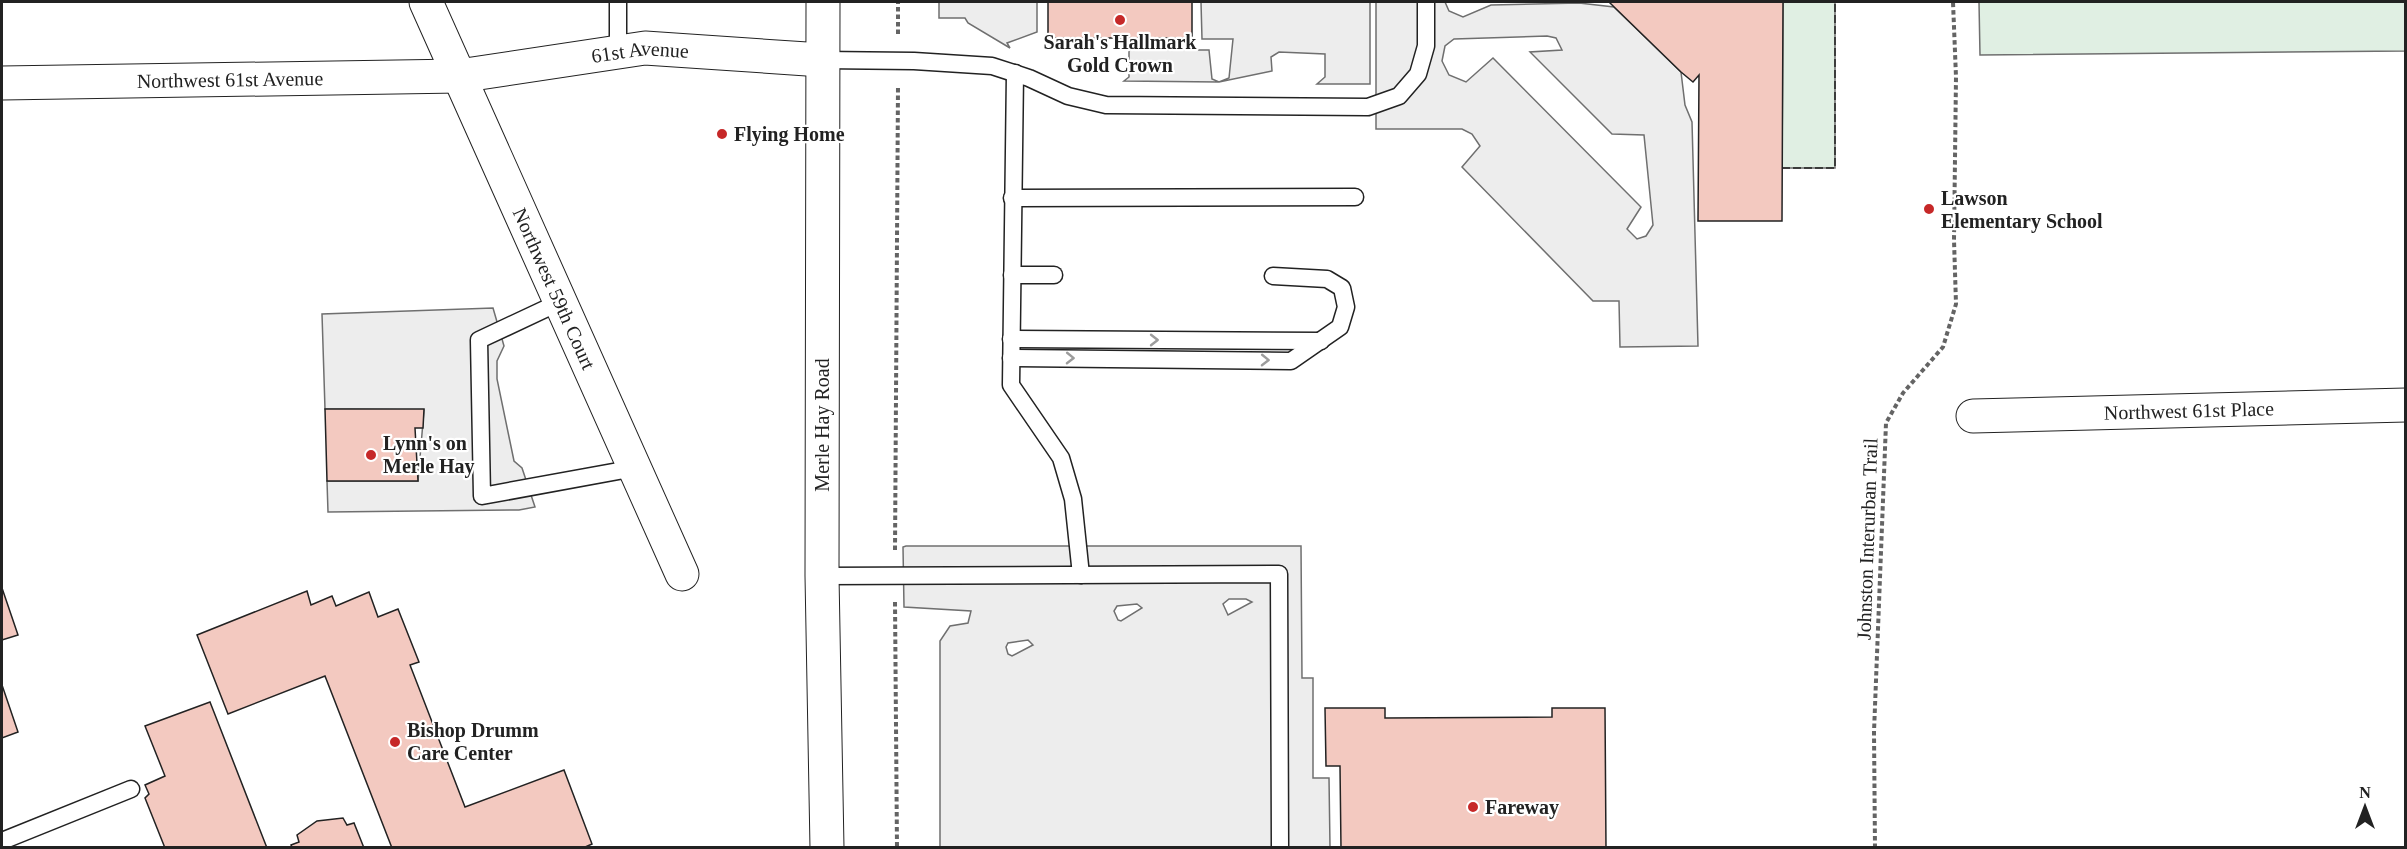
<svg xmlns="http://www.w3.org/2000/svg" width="2407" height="849" viewBox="0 0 2407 849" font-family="Georgia,serif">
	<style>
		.park { fill: #e0efe3; stroke: #6f6f6f; stroke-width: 1.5 }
		.parking { fill: #ededed; stroke: #6f6f6f; stroke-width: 1.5; fill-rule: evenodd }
		.building { fill: #f3c9c0; stroke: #222; stroke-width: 1.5 }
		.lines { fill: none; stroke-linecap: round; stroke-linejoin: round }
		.lane-casing { stroke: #222; stroke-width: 19 }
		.street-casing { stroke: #222; stroke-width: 35 }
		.secondary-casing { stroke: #222; stroke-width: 35 }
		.path { stroke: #646464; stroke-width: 4; stroke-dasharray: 4.5 3; stroke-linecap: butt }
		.lane { stroke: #fff; stroke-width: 16 }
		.street { stroke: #fff; stroke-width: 33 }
		.secondary { stroke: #fff; stroke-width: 33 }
		.fence { stroke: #222; stroke-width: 1.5; stroke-dasharray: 8 3; stroke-linecap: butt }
		.oneway { stroke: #9c9c9c }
		.poi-dot { fill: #c62828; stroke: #fff; stroke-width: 2 }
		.labels { text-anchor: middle; stroke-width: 4.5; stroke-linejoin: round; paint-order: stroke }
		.poi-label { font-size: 20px; font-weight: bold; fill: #222; stroke: #fff; text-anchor: start }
		.street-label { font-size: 20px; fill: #222; stroke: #fff }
	</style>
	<rect width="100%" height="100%" fill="#fff"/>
	<g class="park">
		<polygon points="1783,2 1835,2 1835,168 1782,168"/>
		<polygon points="1979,2 2405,2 2405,51 1980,55"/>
	</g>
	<g class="parking">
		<polygon points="939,2 1037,2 1037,32 1007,43 1010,48 968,23 965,18 939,18"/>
		<polygon points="1201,2 1370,2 1370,84 1317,84 1325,77 1325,54 1279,52 1271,57 1272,71 1219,82 1124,81 1129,77 1129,50 1209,50 1212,79 1219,82 1229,78 1233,39 1202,39"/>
		<path d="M1376 2H1445L1449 11 1463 17 1491 5 1579 3 1614 7 1681 72 1685 105 1692 122 1698 346 1620 347 1619 301H1593L1462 167 1480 146 1472 134 1462 129H1376ZM1547 36 1556 38 1562 50 1530 52 1612 134 1644 135 1653 225 1646 236 1637 239 1627 229 1641 207 1493 58 1466 82 1449 75 1442 61 1445 46 1454 39Z"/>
		<polygon points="493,308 504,346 497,361 497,379 514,461 522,468 535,507 519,510 328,512 327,481 418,481 424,410 325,409 322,314"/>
		<path d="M906 546H1301L1302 678H1313V778H1329L1330 847H940V641L950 626 968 623 971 611 904 607 903 547ZM1229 599H1246L1252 602 1228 615 1223 604ZM1137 604 1142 608 1121 621 1118 620 1114 611 1117 606ZM1028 640 1033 645 1012 656 1008 654 1006 647 1008 643Z"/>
	</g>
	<g class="building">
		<rect x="1048" y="2" width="144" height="36"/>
		<polygon points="1609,2 1783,2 1782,221 1698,221 1699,75 1693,82 1681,72"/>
		<polygon points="325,409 424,409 423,428 415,428 418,481 327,481"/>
		<polygon points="2,588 18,635 2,640"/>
		<polygon points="307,591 311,605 332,596 336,606 369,592 378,617 398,609 419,662 410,665 465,807 564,770 592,844 583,848 392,848 325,676 228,714 197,635"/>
		<polygon points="2,685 18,732 2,738"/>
		<polygon points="210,702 267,848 165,848 145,798 149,794 145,785 165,776 145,726"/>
		<polygon points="1325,708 1385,708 1385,718 1552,717 1552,708 1605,708 1606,848 1341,848 1340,766 1326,766"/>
		<polygon points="343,818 347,825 354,823 364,848 292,848 291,845 299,842 297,835 317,821"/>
	</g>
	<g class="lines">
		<defs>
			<g id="lane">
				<polyline points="618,2 618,52"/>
				<polyline points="822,60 914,61 992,66 1029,78 1068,96 1106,105 1368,107 1399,96 1418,74 1426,46 1426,2"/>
				<polyline points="1015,73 1011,385 1061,458 1073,499 1081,575"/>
				<polyline points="1012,198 1355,197"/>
				<polyline points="1012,275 1054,275"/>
				<polyline points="560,302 479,340 482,496 635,468"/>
				<polyline points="1011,339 1321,341"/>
				<polyline points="1011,358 1291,361 1340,327 1346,307 1342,288 1327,279 1273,276"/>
				<polyline points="822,576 1279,574 1280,848"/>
				<polyline points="2,841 131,789"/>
			</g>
			<g id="street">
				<path id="s1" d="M426 2 682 574"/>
				<path id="s2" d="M2 83 459 76 645 48 822 60"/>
				<path id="s3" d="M1973 416 2406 405"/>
			</g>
			<polyline id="secondary" points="823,2 822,576 827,848"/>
		</defs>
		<use href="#lane" class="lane-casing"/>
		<use href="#street" class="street-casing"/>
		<use href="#secondary" class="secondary-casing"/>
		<g class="path">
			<polyline points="898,34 898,2"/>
			<polyline points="895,550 898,86"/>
			<polyline points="895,602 897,848"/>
			<polyline points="1875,848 1874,732 1886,423 1903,393 1943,347 1956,304 1954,240 1956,77 1953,2"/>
		</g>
		<use href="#lane" class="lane"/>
		<use href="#street" class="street"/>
		<use href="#secondary" class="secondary"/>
		<polyline class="fence" points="1782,168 1835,168 1835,2"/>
	</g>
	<defs><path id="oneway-chevron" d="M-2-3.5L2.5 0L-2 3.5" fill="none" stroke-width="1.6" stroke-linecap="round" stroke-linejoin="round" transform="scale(1.5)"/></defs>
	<g class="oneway">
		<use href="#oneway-chevron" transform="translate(1154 340)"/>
		<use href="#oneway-chevron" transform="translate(1070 358) rotate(1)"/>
		<use href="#oneway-chevron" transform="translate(1265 360) rotate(1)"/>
	</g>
	<g class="poi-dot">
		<circle cx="1120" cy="20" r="6"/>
		<circle cx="722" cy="134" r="6"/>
		<circle cx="1929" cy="209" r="6"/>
		<circle cx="371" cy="455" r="6"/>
		<circle cx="395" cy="742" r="6"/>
		<circle cx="1473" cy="807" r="6"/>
	</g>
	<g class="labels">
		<g class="poi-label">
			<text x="1120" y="49" text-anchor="middle">Sarah's Hallmark<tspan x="1120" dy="23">Gold Crown</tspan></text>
			<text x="734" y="141">Flying Home</text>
			<text x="1941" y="205">Lawson<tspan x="1941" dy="23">Elementary School</tspan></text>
			<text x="383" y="450">Lynn's on<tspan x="383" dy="23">Merle Hay</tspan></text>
			<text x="407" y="737">Bishop Drumm<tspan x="407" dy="23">Care Center</tspan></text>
			<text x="1485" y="814">Fareway</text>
		</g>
		<g class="street-label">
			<text dy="7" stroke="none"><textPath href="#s2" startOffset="640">61st Avenue</textPath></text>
			<text dy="7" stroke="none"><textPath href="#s2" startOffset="228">Northwest 61st Avenue</textPath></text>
			<text dy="7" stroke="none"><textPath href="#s1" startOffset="314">Northwest 59th Court</textPath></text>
			<text dy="7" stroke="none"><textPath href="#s3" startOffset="216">Northwest 61st Place</textPath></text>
			<text transform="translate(822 425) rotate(-90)" y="7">Merle Hay Road</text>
			<text transform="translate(1867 539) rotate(-88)" y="7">Johnston Interurban Trail</text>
		</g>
	</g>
	<rect width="2407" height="849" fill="none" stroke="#222222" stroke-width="6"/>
	<g transform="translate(2365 807)" stroke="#ffffff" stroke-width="4.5" paint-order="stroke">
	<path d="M0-4.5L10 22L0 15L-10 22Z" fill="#222222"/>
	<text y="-9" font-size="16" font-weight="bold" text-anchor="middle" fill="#222222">N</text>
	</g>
</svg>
